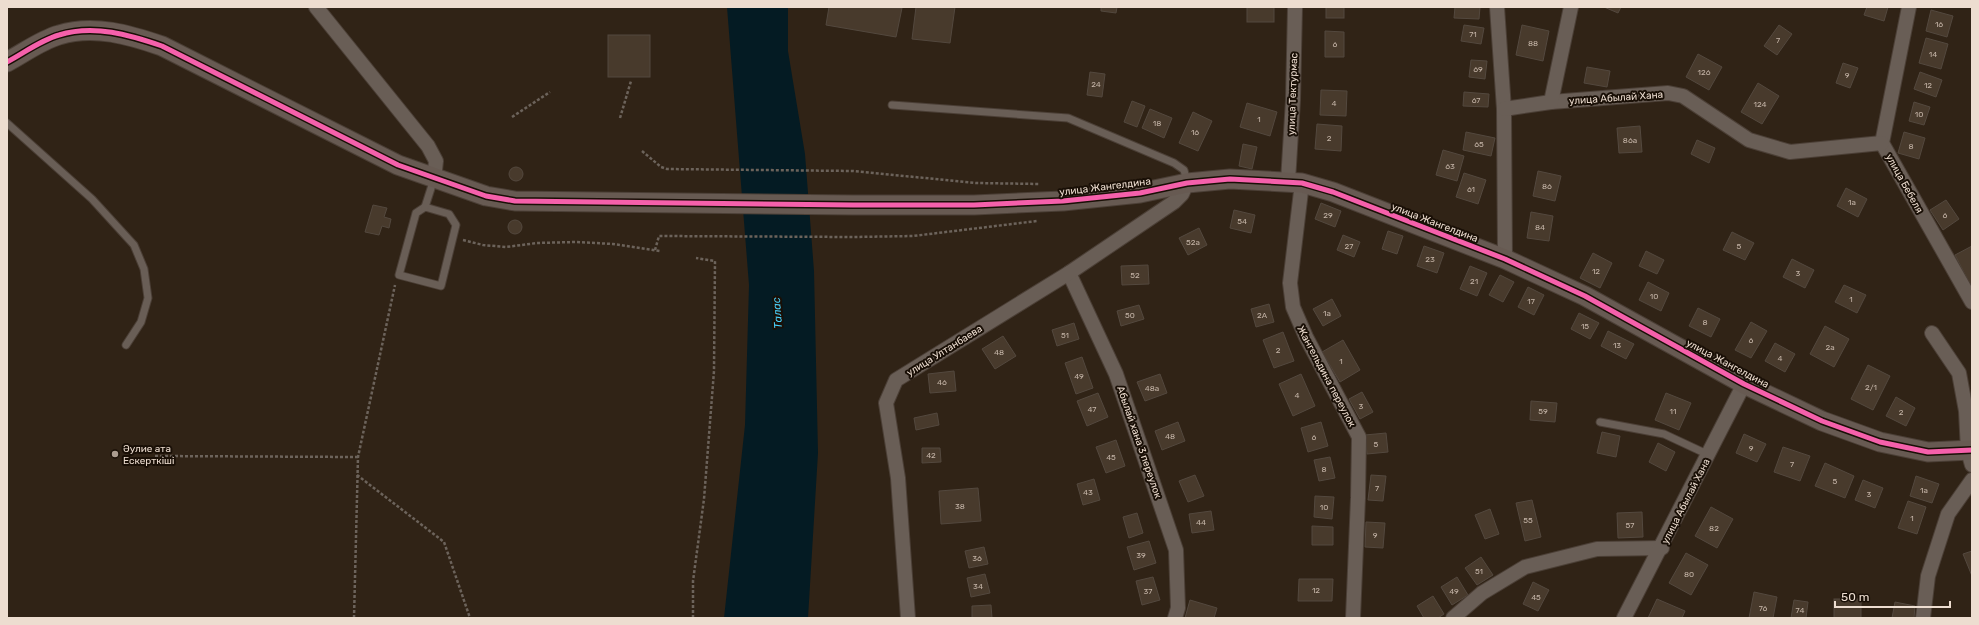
<svg xmlns="http://www.w3.org/2000/svg" width="1979" height="625" viewBox="0 0 1979 625" font-family="Rubik,sans-serif">
	<style>
		.water { fill: #041b23 }
		.building { fill: #483a2c; stroke: #53483e }
		.lines { fill: none; stroke-linecap: round; stroke-linejoin: round }
		.lane-casing { stroke: #4b3f36; stroke-width: 9 }
		.street-casing { stroke: #4b3f36; stroke-width: 16 }
		.secondary-casing { stroke: #4b3f36; stroke-width: 21 }
		.path { stroke: #6c635b; stroke-width: 2.5; stroke-dasharray: 3 2; stroke-linecap: butt }
		.lane { stroke: #695e56; stroke-width: 7 }
		.street { stroke: #695e56; stroke-width: 14 }
		.secondary { stroke: #675a52; stroke-width: 19 }
		.cycleway-casing { stroke: #190f06; stroke-width: 8 }
		.cycleway { stroke: #f560ab; stroke-width: 5 }
		.poi-dot { fill: #ab9c8f; stroke: #190f06; stroke-width: 1.5 }
		.labels { text-anchor: middle; stroke-width: 4; stroke-linejoin: round; paint-order: stroke }
		.number-label { font-size: 8px; fill: #c4b4a7 }
		.street-label { font-size: 10px; fill: #edddd0; stroke: #190f06 }
		.poi-label { font-size: 10px; fill: #edddd0; stroke: #190f06; text-anchor: start }
		.water-label { font-size: 11px; font-style: italic; fill: #48d0fb; stroke: #190f06 }
	</style>
	<rect width="100%" height="100%" fill="#302316"/>
	<polygon class="water" points="727,7 788,7 788,51 805,154 814,271 818,453 808,618 724,618 745,425 749,285"/>
	<g class="building">
		<polygon points="829,7 902,8 896,37 826,25"/>
		<polygon points="916,7 955,7 950,43 912,39"/>
		<polygon points="1101,7 1117,7 1116,13 1101,11"/>
		<rect x="1247" y="7" width="27" height="15"/>
		<rect x="1326" y="7" width="18" height="11"/>
		<polygon points="1455,7 1480,7 1479,19 1454,18"/>
		<polygon points="1604,7 1621,7 1618,13"/>
		<polygon points="1867,7 1888,7 1884,21 1864,15"/>
		<polygon points="1931,10 1953,16 1947,37 1926,31"/>
		<polygon points="1464,25 1484,28 1481,44 1461,41"/>
		<polygon points="1522,25 1549,31 1543,61 1516,55"/>
		<polygon points="1779,25 1792,34 1777,55 1764,46"/>
		<polygon points="1325,31 1344,32 1344,57 1325,57"/>
		<rect x="608" y="35" width="42" height="42"/>
		<polygon points="1926,38 1948,44 1941,69 1919,63"/>
		<polygon points="1698,54 1722,67 1709,90 1686,77"/>
		<polygon points="1471,60 1487,61 1485,79 1469,77"/>
		<polygon points="1843,63 1858,68 1850,88 1836,83"/>
		<polygon points="1587,67 1610,71 1607,87 1584,83"/>
		<polygon points="1090,72 1105,74 1102,97 1087,95"/>
		<polygon points="1920,72 1942,80 1936,97 1914,89"/>
		<polygon points="1758,83 1779,96 1762,124 1741,112"/>
		<polygon points="1321,90 1347,91 1346,116 1320,115"/>
		<polygon points="1464,92 1489,94 1488,107 1463,106"/>
		<polygon points="1132,101 1145,106 1137,127 1124,122"/>
		<polygon points="1914,102 1930,107 1924,125 1909,121"/>
		<polygon points="1247,103 1277,112 1270,136 1240,127"/>
		<polygon points="1150,109 1172,118 1164,138 1142,128"/>
		<polygon points="1193,112 1212,121 1198,151 1179,143"/>
		<polygon points="1317,124 1342,126 1341,151 1315,149"/>
		<polygon points="1640,126 1642,152 1619,153 1617,128"/>
		<polygon points="1466,132 1495,138 1491,156 1463,150"/>
		<polygon points="1904,132 1925,138 1919,159 1898,153"/>
		<polygon points="1697,140 1715,148 1709,163 1691,154"/>
		<polygon points="1243,144 1257,147 1252,169 1239,166"/>
		<polygon points="1443,150 1464,156 1457,181 1436,175"/>
		<circle cx="516" cy="174" r="7"/>
		<polygon points="1538,171 1561,176 1555,201 1533,196"/>
		<polygon points="1464,173 1486,180 1478,204 1456,197"/>
		<polygon points="1846,188 1867,199 1858,217 1837,206"/>
		<polygon points="1946,200 1959,219 1943,230 1930,210"/>
		<polygon points="1321,203 1341,211 1335,227 1315,219"/>
		<polygon points="373,205 387,208 384,217 391,219 389,228 382,226 379,235 365,232"/>
		<polygon points="1234,210 1255,215 1251,233 1230,228"/>
		<polygon points="1531,212 1553,216 1549,241 1527,238"/>
		<circle cx="515" cy="227" r="7"/>
		<polygon points="1199,228 1207,245 1188,255 1179,238"/>
		<polygon points="1388,231 1403,236 1397,254 1382,249"/>
		<polygon points="1732,232 1754,243 1745,260 1723,250"/>
		<polygon points="1343,235 1360,242 1354,257 1337,250"/>
		<polygon points="1424,246 1444,253 1437,273 1417,266"/>
		<polygon points="1972,246 1972,286 1971,286 1955,255"/>
		<polygon points="1646,251 1664,260 1657,274 1639,266"/>
		<polygon points="1593,253 1612,263 1600,288 1580,278"/>
		<polygon points="1792,259 1814,270 1805,288 1783,277"/>
		<polygon points="1148,265 1149,284 1122,285 1121,266"/>
		<polygon points="1470,266 1487,273 1477,296 1460,289"/>
		<polygon points="1500,275 1514,282 1503,302 1489,295"/>
		<polygon points="1648,282 1669,293 1661,311 1639,300"/>
		<polygon points="1844,285 1866,295 1857,313 1835,302"/>
		<polygon points="1528,287 1544,295 1534,315 1518,307"/>
		<polygon points="1332,299 1341,316 1323,326 1313,309"/>
		<polygon points="1269,304 1274,322 1256,327 1251,309"/>
		<polygon points="1139,305 1144,319 1121,326 1117,311"/>
		<polygon points="1698,308 1720,319 1711,337 1689,326"/>
		<polygon points="1579,313 1599,323 1590,339 1571,329"/>
		<polygon points="1751,322 1767,331 1751,358 1735,350"/>
		<polygon points="1074,323 1079,339 1057,346 1052,330"/>
		<polygon points="1825,326 1849,339 1834,367 1810,354"/>
		<polygon points="1608,331 1634,344 1626,359 1601,346"/>
		<polygon points="1283,332 1294,361 1274,368 1263,340"/>
		<polygon points="1003,336 1016,356 995,369 982,349"/>
		<polygon points="1343,340 1360,370 1340,382 1322,352"/>
		<polygon points="1775,343 1795,354 1785,372 1765,361"/>
		<polygon points="1082,357 1093,388 1076,394 1065,363"/>
		<polygon points="1868,365 1890,376 1873,410 1851,399"/>
		<polygon points="954,371 956,391 930,393 928,374"/>
		<polygon points="1160,374 1167,393 1145,401 1137,382"/>
		<polygon points="1301,374 1315,406 1293,416 1279,384"/>
		<polygon points="1362,392 1373,412 1360,419 1349,399"/>
		<polygon points="1098,393 1108,417 1087,426 1077,401"/>
		<polygon points="1666,393 1691,403 1679,430 1655,420"/>
		<polygon points="1896,397 1915,408 1906,426 1886,416"/>
		<polygon points="1531,401 1557,403 1555,422 1530,420"/>
		<polygon points="937,413 939,425 916,430 914,418"/>
		<polygon points="1178,422 1185,441 1162,450 1155,431"/>
		<polygon points="1321,422 1328,446 1308,452 1301,428"/>
		<polygon points="1602,432 1620,436 1616,457 1597,453"/>
		<polygon points="1386,433 1388,452 1367,454 1365,435"/>
		<polygon points="1744,434 1766,444 1757,462 1736,453"/>
		<polygon points="1116,440 1125,466 1106,473 1096,447"/>
		<polygon points="1658,443 1675,452 1666,471 1649,462"/>
		<polygon points="1783,447 1810,456 1800,481 1774,472"/>
		<polygon points="922,448 940,448 941,462 922,463"/>
		<polygon points="1330,457 1335,478 1319,481 1314,460"/>
		<polygon points="1825,463 1854,476 1845,498 1815,486"/>
		<polygon points="1195,475 1204,496 1188,502 1179,481"/>
		<polygon points="1371,475 1386,476 1383,501 1368,500"/>
		<polygon points="1916,476 1939,484 1932,503 1910,496"/>
		<polygon points="1094,479 1100,500 1083,505 1077,484"/>
		<polygon points="1863,480 1883,488 1875,508 1855,500"/>
		<polygon points="978,488 981,521 941,524 939,491"/>
		<polygon points="1315,496 1334,497 1332,519 1314,517"/>
		<polygon points="1532,500 1541,537 1525,541 1516,503"/>
		<polygon points="1908,501 1926,507 1917,534 1898,528"/>
		<polygon points="1711,507 1733,519 1717,548 1695,536"/>
		<polygon points="1490,509 1499,534 1485,539 1475,515"/>
		<polygon points="1211,511 1214,530 1192,533 1189,514"/>
		<polygon points="1642,512 1643,537 1618,538 1617,513"/>
		<polygon points="1137,513 1143,533 1129,538 1123,517"/>
		<polygon points="1366,522 1385,523 1383,548 1365,547"/>
		<polygon points="1312,526 1333,527 1333,545 1312,545"/>
		<polygon points="1149,541 1156,563 1134,570 1127,547"/>
		<polygon points="984,547 988,564 969,568 965,551"/>
		<polygon points="1972,551 1972,576 1963,554"/>
		<polygon points="1686,553 1708,565 1691,595 1669,583"/>
		<polygon points="1481,557 1493,575 1477,585 1465,568"/>
		<polygon points="985,574 990,593 971,597 967,578"/>
		<polygon points="1153,577 1160,600 1142,605 1136,581"/>
		<polygon points="1457,577 1468,595 1452,605 1441,587"/>
		<polygon points="1299,579 1333,579 1332,601 1298,601"/>
		<polygon points="1533,582 1549,590 1538,611 1523,604"/>
		<polygon points="1754,592 1777,597 1773,618 1749,618"/>
		<polygon points="1433,596 1444,614 1438,618 1424,618 1417,606"/>
		<polygon points="1657,599 1685,611 1682,618 1648,618"/>
		<rect x="1834" y="599" width="27" height="19"/>
		<polygon points="1190,600 1217,608 1214,618 1185,618"/>
		<polygon points="1794,600 1808,602 1806,618 1791,618"/>
		<polygon points="1895,602 1915,606 1914,618 1892,618"/>
		<polygon points="991,605 992,618 972,618 972,606"/>
	</g>
	<g class="lines">
		<defs>
			<g id="lane">
				<polyline points="892,105 1068,118 1174,163 1184,170 1187,182"/>
				<polyline points="7,123 92,199 134,245 144,269 148,298 141,322 126,345"/>
				<polygon points="425,207 449,214 456,225 441,286 399,275 416,213"/>
				<polyline points="425,207 434,179"/>
				<polyline points="1600,422 1664,434 1709,455"/>
			</g>
			<g id="street">
				<polyline points="316,7 428,146 436,161 434,179"/>
				<polyline points="1497,7 1504,109 1505,259"/>
				<polyline points="1909,7 1882,143 1972,302"/>
				<polyline points="1551,102 1668,93 1683,96 1749,140 1790,152 1882,143"/>
				<polyline points="1504,109 1551,102 1571,7"/>
				<polyline points="1288,181 1293,100 1295,7"/>
				<polyline points="1302,183 1290,283 1293,307 1306,337 1359,437 1358,498 1353,618"/>
				<polyline points="1069,273 1116,374 1176,550 1178,608 1175,618"/>
				<polyline points="1932,333 1959,373 1966,411 1968,451 1972,465"/>
				<polyline points="908,618 898,478 886,403 896,380 1069,273 1174,202 1182,194 1187,183"/>
				<polyline points="1453,618 1482,593 1525,567 1597,549 1662,548"/>
				<polyline points="1624,618 1744,384"/>
				<polyline points="1923,618 1928,576 1948,514 1972,480"/>
			</g>
			<path id="secondary" d="M7 62C24 53 41 40 59 35 94 24 130 35 162 46L398 165 486 196 515 201 853 205H974L1063 201 1140 193 1187 183 1230 179 1302 183 1333 192 1505 259 1585 296 1744 384 1822 421 1880 442 1928 452 1972 450"/>
		</defs>
		<use href="#lane" class="lane-casing"/>
		<use href="#street" class="street-casing"/>
		<use href="#secondary" class="secondary-casing"/>
		<g class="path">
			<polyline points="512,117 550,92"/>
			<polyline points="620,118 631,81"/>
			<polyline points="642,151 661,167 667,169 853,171 976,183 1039,184"/>
			<polyline points="463,240 483,245 506,247 537,243 577,242 613,244 660,251"/>
			<polyline points="655,250 659,236 853,237 913,236 1037,221"/>
			<polyline points="155,456 358,457"/>
			<polyline points="357,475 444,542 470,618"/>
			<polyline points="354,618 358,457 395,285"/>
			<polyline points="693,618 693,581 704,499 714,371 715,261 696,258"/>
		</g>
		<use href="#lane" class="lane"/>
		<use href="#street" class="street"/>
		<use href="#secondary" class="secondary"/>
		<defs>
			<path id="cycleway" d="M7 62C24 53 41 40 59 35 94 24 130 35 162 46L398 165 486 196 515 201 853 205H974L1063 201 1140 193 1187 183 1230 179 1302 183 1333 192 1505 259 1585 296 1744 384 1822 421 1880 442 1928 452 1972 450"/>
		</defs>
		<use href="#cycleway" class="cycleway-casing"/>
		<use href="#cycleway" class="cycleway"/>
	</g>
	<circle class="poi-dot" cx="115" cy="454" r="4"/>
	<g class="labels">
		<g class="number-label">
			<text x="1939" y="27">16</text>
			<text x="1473" y="37">71</text>
			<text x="1778" y="43">7</text>
			<text x="1533" y="46">88</text>
			<text x="1335" y="47">6</text>
			<text x="1933" y="57">14</text>
			<text x="1478" y="72">69</text>
			<text x="1704" y="75">126</text>
			<text x="1847" y="78">9</text>
			<text x="1096" y="87">24</text>
			<text x="1928" y="88">12</text>
			<text x="1476" y="103">67</text>
			<text x="1334" y="106">4</text>
			<text x="1760" y="107">124</text>
			<text x="1919" y="117">10</text>
			<text x="1259" y="122">1</text>
			<text x="1157" y="126">18</text>
			<text x="1195" y="135">16</text>
			<text x="1329" y="141">2</text>
			<text x="1630" y="143">86а</text>
			<text x="1479" y="147">65</text>
			<text x="1911" y="149">8</text>
			<text x="1450" y="169">63</text>
			<text x="1547" y="189">86</text>
			<text x="1471" y="192">61</text>
			<text x="1852" y="205">1а</text>
			<text x="1328" y="218">29</text>
			<text x="1945" y="218">6</text>
			<text x="1242" y="224">54</text>
			<text x="1540" y="230">84</text>
			<text x="1193" y="245">52а</text>
			<text x="1349" y="249">27</text>
			<text x="1739" y="249">5</text>
			<text x="1430" y="262">23</text>
			<text x="1596" y="274">12</text>
			<text x="1798" y="276">3</text>
			<text x="1135" y="278">52</text>
			<text x="1474" y="284">21</text>
			<text x="1654" y="299">10</text>
			<text x="1851" y="302">1</text>
			<text x="1531" y="304">17</text>
			<text x="1327" y="316">1a</text>
			<text x="1130" y="318">50</text>
			<text x="1262" y="318">2А</text>
			<text x="1705" y="325">8</text>
			<text x="1585" y="329">15</text>
			<text x="1065" y="338">51</text>
			<text x="1751" y="343">6</text>
			<text x="1617" y="348">13</text>
			<text x="1830" y="350">2a</text>
			<text x="1278" y="353">2</text>
			<text x="999" y="355">48</text>
			<text x="1780" y="361">4</text>
			<text x="1341" y="364">1</text>
			<text x="1079" y="379">49</text>
			<text x="942" y="385">46</text>
			<text x="1871" y="390">2/1</text>
			<text x="1152" y="391">48а</text>
			<text x="1297" y="398">4</text>
			<text x="1361" y="409">3</text>
			<text x="1092" y="412">47</text>
			<text x="1543" y="414">59</text>
			<text x="1673" y="414">11</text>
			<text x="1901" y="415">2</text>
			<text x="1170" y="439">48</text>
			<text x="1314" y="440">6</text>
			<text x="1376" y="447">5</text>
			<text x="1751" y="451">9</text>
			<text x="931" y="458">42</text>
			<text x="1111" y="460">45</text>
			<text x="1792" y="467">7</text>
			<text x="1324" y="472">8</text>
			<text x="1835" y="484">5</text>
			<text x="1377" y="491">7</text>
			<text x="1924" y="493">1а</text>
			<text x="1088" y="495">43</text>
			<text x="1869" y="497">3</text>
			<text x="960" y="509">38</text>
			<text x="1324" y="510">10</text>
			<text x="1912" y="521">1</text>
			<text x="1528" y="523">55</text>
			<text x="1201" y="525">44</text>
			<text x="1630" y="528">57</text>
			<text x="1714" y="531">82</text>
			<text x="1375" y="538">9</text>
			<text x="1141" y="558">39</text>
			<text x="977" y="561">36</text>
			<text x="1479" y="574">51</text>
			<text x="1689" y="577">80</text>
			<text x="978" y="589">34</text>
			<text x="1316" y="593">12</text>
			<text x="1148" y="594">37</text>
			<text x="1454" y="594">49</text>
			<text x="1536" y="600">45</text>
			<text x="1763" y="611">76</text>
			<text x="1800" y="613">74</text>
		</g>
		<g class="street-label">
			<text transform="translate(1292 94) rotate(-88)" y="4">улица Тектурмас</text>
			<text transform="translate(1616 97) rotate(-4)" y="4">улица Абылай Хана</text>
			<text transform="translate(1905 183) rotate(61)" y="4">улица Бебеля</text>
			<text transform="translate(1105 186) rotate(-7)" y="4">улица Жангелдина</text>
			<text transform="translate(1435 222) rotate(21)" y="4">улица Жангелдина</text>
			<text transform="translate(944 350) rotate(-32)" y="4">улица Ултанбаева</text>
			<text transform="translate(1728 363) rotate(28)" y="4">улица Жангелдина</text>
			<text transform="translate(1327 376) rotate(62)" y="4">Жангельдина переулок</text>
			<text transform="translate(1140 442) rotate(71)" y="4">Абылай хана 3 переулок</text>
			<text transform="translate(1685 501) rotate(-63)" y="4">улица Абылай Хана</text>
		</g>
		<g class="poi-label">
			<text x="123" y="452">Әулие ата<tspan x="123" dy="12">Ескерткіші</tspan></text>
		</g>
		<g class="water-label">
			<text transform="translate(777 313) rotate(-94)" y="4">Талас</text>
		</g>
	</g>
	<rect width="1979" height="625" fill="none" stroke="#edddd0" stroke-width="16"/>
	<path d="M1835 601v6h115v-6" fill="none" stroke="#edddd0" stroke-width="2"/>
	<text x="1841" y="601" font-size="12" fill="#edddd0" stroke="#190f06" stroke-width="3" paint-order="stroke">50 m</text>
</svg>
